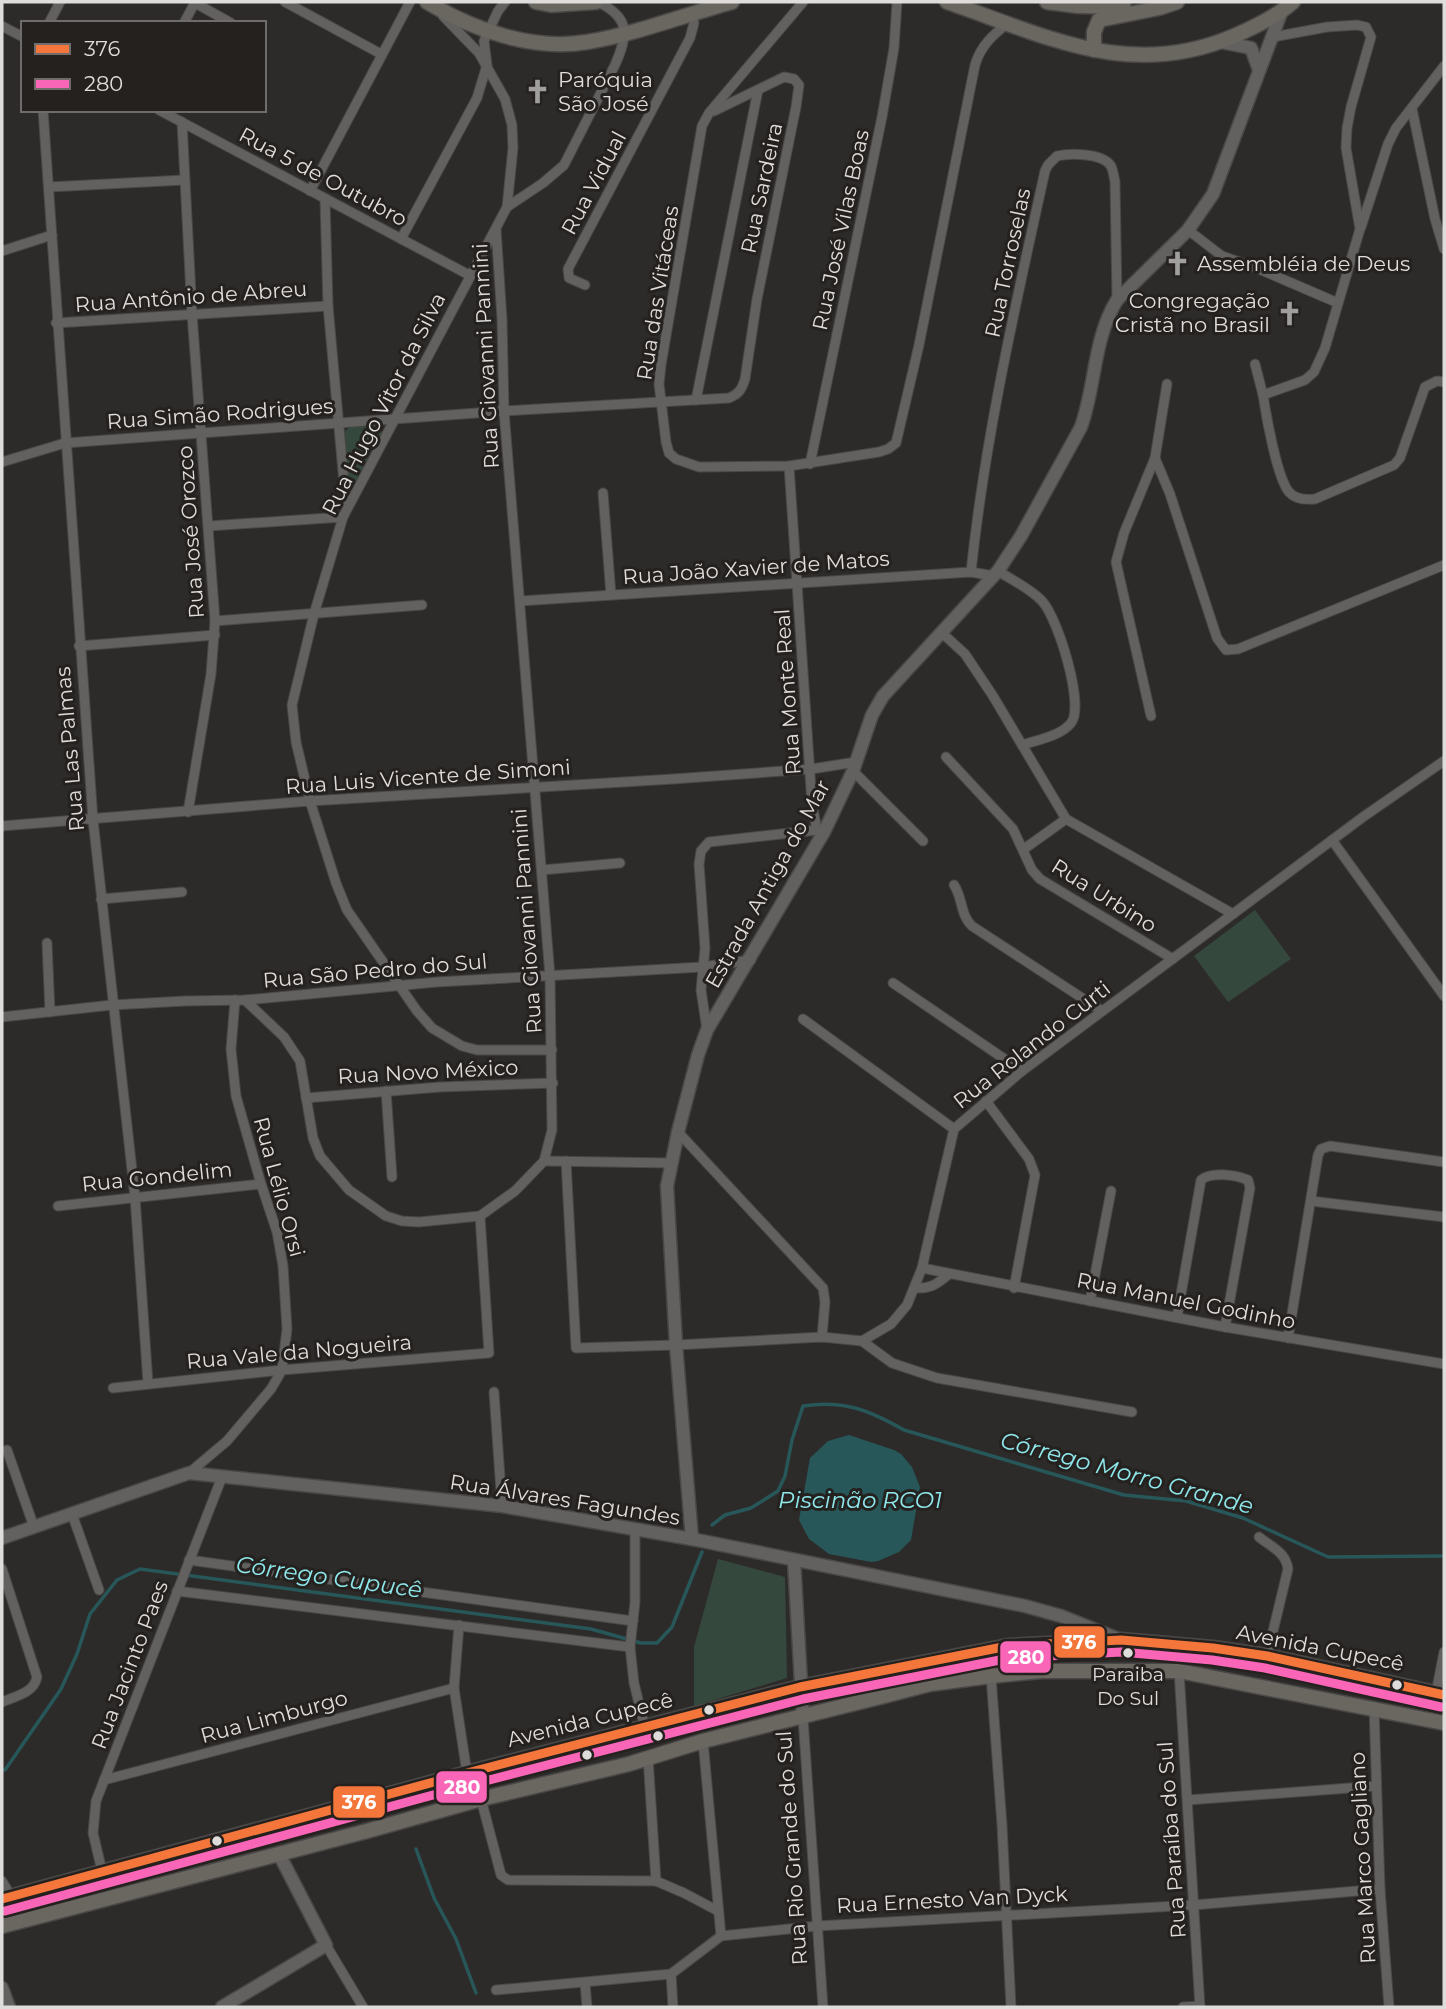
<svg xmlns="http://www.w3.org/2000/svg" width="1446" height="2009" viewBox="0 0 1446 2009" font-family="Montserrat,sans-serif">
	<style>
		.green { fill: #35483d }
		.water { fill: #275759 }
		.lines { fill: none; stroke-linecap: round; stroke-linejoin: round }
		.stream { stroke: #275759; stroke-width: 3.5 }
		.minor-casing { stroke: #494847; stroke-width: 11 }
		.tertiary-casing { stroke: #494847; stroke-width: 15 }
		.primary-casing { stroke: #494847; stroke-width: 17 }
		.minor { stroke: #636160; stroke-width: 9 }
		.tertiary { stroke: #636160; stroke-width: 12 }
		.primary { stroke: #6a6660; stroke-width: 14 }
		.bus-1-casing { stroke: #25211f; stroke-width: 14 }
		.bus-2-casing { stroke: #25211f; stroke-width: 14 }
		.bus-1 { stroke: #f5763a; stroke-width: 9 }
		.bus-2 { stroke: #fa66b7; stroke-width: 9 }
		.bus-dot { fill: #dfdddc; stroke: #25211f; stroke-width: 2.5 }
		.labels { text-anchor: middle; stroke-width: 6; stroke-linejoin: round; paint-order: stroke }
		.bus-label { font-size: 19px; fill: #dfdddc; stroke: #25211f }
		.poi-label { font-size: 21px; fill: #dfdddc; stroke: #25211f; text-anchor: start }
		.street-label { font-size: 21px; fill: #dfdddc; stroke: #25211f }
		.water-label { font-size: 23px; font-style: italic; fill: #8ee8ec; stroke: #25211f }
		.line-badge { stroke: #25211f; stroke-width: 2.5 }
		.badge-label { font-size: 19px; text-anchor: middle; font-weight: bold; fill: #fff }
	</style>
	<rect width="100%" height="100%" fill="#2d2b2a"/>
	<g class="green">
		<polygon points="376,426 383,433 356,486 349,486 346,482 345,431 350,427"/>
		<polygon points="1255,910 1291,959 1228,1002 1194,956"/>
		<polygon points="718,1559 785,1577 787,1678 694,1706 694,1647"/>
	</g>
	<polygon class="water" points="849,1435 894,1450 901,1454 912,1467 920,1487 911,1540 899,1552 878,1561 871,1562 829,1554 809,1539 799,1520 810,1458 828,1441"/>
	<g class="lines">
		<g class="stream">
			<path d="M712 1525 725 1515 751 1508 778 1491 785 1476 792 1440 803 1406C844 1400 869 1410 904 1430L1124 1495 1186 1501 1243 1518 1328 1557 1444 1556"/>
			<polyline points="2,1770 5,1770 61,1689 77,1654 90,1614 117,1580 140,1569 591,1629 641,1643 657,1643 672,1627 702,1552"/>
			<polyline points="416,1849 434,1898 456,1939 476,1993"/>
		</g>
		<defs>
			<g id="minor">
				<polyline points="285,2 381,54"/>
				<path d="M803 2 709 113 702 126 661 365 659 384 666 442 669 453 676 459 699 467 789 466 879 452 888 449 896 443 919 345 975 65C981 45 993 35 1008 23"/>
				<polyline points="443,16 479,53 505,99 512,125 513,148 507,207 343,517 314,614 292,705 296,742 310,801 336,883 347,910 417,1011 432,1028 462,1046 477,1050 552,1050"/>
				<polyline points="49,23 60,2"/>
				<polyline points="184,23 193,6 197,4 231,23"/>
				<polyline points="2,26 23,37"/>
				<path d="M1273 37 1327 27 1357 25 1366 27 1371 37 1351 107 1347 128 1346 148 1360 229 1325 348 1314 372 1305 380 1263 395C1266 415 1277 478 1289 492 1295 499 1306 500 1315 499L1394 465 1400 458 1425 387 1437 381 1444 382"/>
				<polyline points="1412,109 1435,219 1444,249"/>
				<polyline points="43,110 93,820 135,1197 148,1383"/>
				<polyline points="159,110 469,275"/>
				<polyline points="182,122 192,314 215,621 211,674 188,812"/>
				<polyline points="49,187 184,180"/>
				<polyline points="310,191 410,2"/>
				<polyline points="325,200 328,306 346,505"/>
				<path d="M507 207 543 183 564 165 615 65C628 35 631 18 598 2"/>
				<polyline points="1361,227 1388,144 1396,128 1444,66"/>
				<polyline points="1188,230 1222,256 1259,269 1338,303"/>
				<polyline points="401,239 477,98 487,65 484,41 498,11 505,2"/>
				<polyline points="2,251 52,235"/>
				<polyline points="585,285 569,278 568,269 690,38 694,23 692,13"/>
				<polyline points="56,323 328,306"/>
				<polyline points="1255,364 1263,395"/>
				<polyline points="696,400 758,90"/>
				<polyline points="1155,458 1170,494 1217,638 1226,650 1238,649 1444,565"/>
				<path d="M2 462 65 443 504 411 729 398C739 394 742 389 745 379L757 299 796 107 799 85 794 79 784 77 714 111"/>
				<polyline points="810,464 882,117 894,48 897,2"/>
				<polyline points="789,466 812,804 817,830"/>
				<polyline points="603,493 611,595"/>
				<polyline points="209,526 343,517"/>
				<path d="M998 571C1012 580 1031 589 1042 601 1058 618 1085 706 1071 723 1061 736 1037 740 1022 745"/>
				<path d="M971 572C985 437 1016 303 1045 171L1048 165 1057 156C1070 153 1103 153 1111 166 1113 170 1114 177 1115 182L1117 300"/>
				<polyline points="520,601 971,572 994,576"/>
				<polyline points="215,621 422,605"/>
				<polyline points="941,632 965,654 993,696 1066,819 1233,914"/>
				<polyline points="79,646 215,635"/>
				<polyline points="1151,716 1116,562 1124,533 1155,458 1167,384"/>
				<polyline points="946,757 1013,829 1032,870 1040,879 1173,959"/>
				<polyline points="853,771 923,841"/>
				<polyline points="2,826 310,801 673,779 811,769 856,762"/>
				<polyline points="1332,840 1444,996"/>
				<polyline points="1024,849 1066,819"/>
				<polyline points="542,870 620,863"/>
				<path d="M954 885C963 898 960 915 972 926L1102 1011"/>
				<polyline points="101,899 182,892"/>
				<polyline points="47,943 50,1012"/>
				<polyline points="893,983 1022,1071"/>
				<polyline points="245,1000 284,1037 300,1061 313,1138 320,1156 349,1190 386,1216 402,1221 419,1222 480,1216 515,1191 544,1161 552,1130 550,976 504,411 502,319 496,229"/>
				<polyline points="2,1017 112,1005 185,1001 245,1000 437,982 702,967 751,960"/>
				<polyline points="803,1019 954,1129"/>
				<polyline points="707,1030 701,990 705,948 699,864 701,851 709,842 817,830 822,831"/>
				<polyline points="386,1091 392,1177"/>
				<polyline points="306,1098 440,1087 553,1083"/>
				<polyline points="986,1101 1029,1159 1035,1175 1014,1288"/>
				<polyline points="678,1132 823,1288 825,1302 822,1337"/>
				<polyline points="544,1161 670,1163"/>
				<polyline points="566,1161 576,1348 676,1345 822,1337 862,1341 891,1324 907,1305 922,1268 954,1129 1022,1071 1363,817 1444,761"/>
				<polyline points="1311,1201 1444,1217"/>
				<polyline points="58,1206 261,1184"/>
				<polyline points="922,1268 1225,1327 1444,1364"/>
				<path d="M915 1288C931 1289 937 1284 949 1274"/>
				<polyline points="1090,1301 1111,1191"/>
				<path d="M1177 1317 1201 1180C1211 1171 1236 1175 1248 1180L1250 1188 1225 1327"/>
				<polyline points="1288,1338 1318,1155 1321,1149 1330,1146 1444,1162"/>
				<polyline points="862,1341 892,1363 937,1378 1132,1412"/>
				<polyline points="113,1388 282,1370 489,1353 480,1216"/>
				<polyline points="494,1392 502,1506"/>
				<polyline points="7,1450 34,1527"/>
				<polyline points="189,1473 227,1441 271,1389 282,1370 287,1329 283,1266 277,1232 261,1184 236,1096 231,1049 235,1000"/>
				<polyline points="72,1514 99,1590"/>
				<polyline points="635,1529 635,1602 630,1647 634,1683 645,1728"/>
				<path d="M1259 1537C1270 1546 1286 1552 1288 1569L1267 1656"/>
				<polyline points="189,1560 633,1621"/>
				<path d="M2 1569 37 1677C34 1693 16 1696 2 1702"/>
				<polyline points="177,1591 630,1647"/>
				<polyline points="459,1625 454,1688 467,1773"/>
				<polyline points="987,1649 991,1676 1002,1825 1011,2007"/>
				<polyline points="1179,1671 1200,2007"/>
				<polyline points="1436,1693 1444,1652"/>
				<polyline points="1374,1707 1380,1889 1389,2007"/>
				<polyline points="803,1718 823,2007"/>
				<polyline points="703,1741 721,1936"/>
				<polyline points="648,1757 656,1881"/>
				<polyline points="104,1780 454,1688"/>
				<polyline points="481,1799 501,1875 508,1880 656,1881 684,1893 718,1911"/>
				<polyline points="1188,1800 1376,1786"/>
				<polyline points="102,1871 93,1833 96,1801 222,1477"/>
				<polyline points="2,1881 11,1896"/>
				<polyline points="326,1945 363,2007"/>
				<polyline points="671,1974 673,2007"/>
				<polyline points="585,1983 587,2007"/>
				<polyline points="496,1990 671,1974 721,1936 817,1926 1194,1905 1380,1889"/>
				<polyline points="1183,2007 1200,2006"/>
			</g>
			<g id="tertiary">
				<polyline points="1221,42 1251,48 1259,70"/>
				<polyline points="2,1538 189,1473 502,1506 692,1539 1025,1606 1061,1616 1121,1640"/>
				<path d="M692 1539 676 1345 667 1186 678 1132 698 1055 707 1030 824 832 853 771 872 715 883 696 998 571 1021 536 1081 427C1096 385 1093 339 1117 300L1188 230 1213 194 1281 13"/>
				<polyline points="794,1560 803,1718"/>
				<polyline points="2,1988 9,2007"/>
				<polyline points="222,2007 326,1945 279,1854"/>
			</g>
			<g id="primary">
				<path d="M427 2C473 30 533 51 587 42 636 34 684 15 732 2"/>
				<polyline points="536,2 551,5 596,2"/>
				<path d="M947 2C1046 36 1130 81 1234 36 1255 27 1276 17 1293 2"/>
				<polyline points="1047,2 1078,6 1124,7"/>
				<polyline points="1094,50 1094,32 1099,20 1159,8 1177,2"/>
				<polyline points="2,1899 467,1773 800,1687 1008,1646 1121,1640 1213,1648 1267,1656 1444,1695"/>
				<polyline points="2,1926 367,1831 481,1799 629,1764 703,1741 880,1697 930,1684 991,1676 1041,1671 1179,1671 1444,1723"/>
			</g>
		</defs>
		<use href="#minor" class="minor-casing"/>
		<use href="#tertiary" class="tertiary-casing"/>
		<use href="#primary" class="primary-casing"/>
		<use href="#minor" class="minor"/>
		<use href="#tertiary" class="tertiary"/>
		<use href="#primary" class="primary"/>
		<defs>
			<polyline id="bus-1" points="2,1899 467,1773 800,1687 1008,1646 1121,1640 1213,1648 1267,1656 1444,1695"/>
			<polyline id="bus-2" points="5,1911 470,1785 803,1699 1010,1658 1121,1652 1212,1660 1265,1668 1441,1707"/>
		</defs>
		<use href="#bus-1" class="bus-1-casing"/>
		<use href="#bus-2" class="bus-2-casing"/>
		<use href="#bus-1" class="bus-1"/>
		<use href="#bus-2" class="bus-2"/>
	</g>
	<defs>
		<symbol id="church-bare" viewBox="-9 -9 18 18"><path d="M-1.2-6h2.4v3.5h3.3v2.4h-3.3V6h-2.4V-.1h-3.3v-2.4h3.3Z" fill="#a19f9e" stroke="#25211f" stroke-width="2.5" paint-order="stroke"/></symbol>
	</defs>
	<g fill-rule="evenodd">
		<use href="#church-bare" x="520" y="74" width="35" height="35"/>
		<use href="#church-bare" x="1160" y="246" width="35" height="35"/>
		<use href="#church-bare" x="1272" y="296" width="35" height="35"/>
	</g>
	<g class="bus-dot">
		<circle cx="1128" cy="1653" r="6"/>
		<circle cx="1397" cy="1685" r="6"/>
		<circle cx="709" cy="1710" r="6"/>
		<circle cx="658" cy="1736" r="6"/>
		<circle cx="587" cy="1755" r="6"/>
		<circle cx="217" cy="1841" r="6"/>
	</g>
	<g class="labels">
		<g class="bus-label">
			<text x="1128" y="1681">Paraiba<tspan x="1128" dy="24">Do Sul</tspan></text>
		</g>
		<g class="poi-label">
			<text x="558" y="87">Paróquia<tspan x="558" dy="24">São José</tspan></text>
			<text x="1197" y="271">Assembléia de Deus</text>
			<text x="1270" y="308" text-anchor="end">Congregação<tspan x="1270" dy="24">Cristã no Brasil</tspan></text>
		</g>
		<g class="street-label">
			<text transform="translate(323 177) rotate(28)" y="7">Rua 5 de Outubro</text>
			<text transform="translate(594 183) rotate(-62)" y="7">Rua Vidual</text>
			<text transform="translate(762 188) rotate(-78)" y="7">Rua Sardeira</text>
			<text transform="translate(841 230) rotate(-78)" y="7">Rua José Vilas Boas</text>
			<text transform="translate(1008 263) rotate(-78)" y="7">Rua Torroselas</text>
			<text transform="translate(658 293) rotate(-81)" y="7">Rua das Vitáceas</text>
			<text transform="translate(191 297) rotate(-4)" y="7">Rua Antônio de Abreu</text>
			<text transform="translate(486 356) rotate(-93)" y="7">Rua Giovanni Pannini</text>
			<text transform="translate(384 404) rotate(-63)" y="7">Rua Hugo Vitor da Silva</text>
			<text transform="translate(220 414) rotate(-4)" y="7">Rua Simão Rodrigues</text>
			<text transform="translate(191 532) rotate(-94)" y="7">Rua José Orozco</text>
			<text transform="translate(756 568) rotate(-4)" y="7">Rua João Xavier de Matos</text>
			<text transform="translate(788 692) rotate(-94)" y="7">Rua Monte Real</text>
			<text transform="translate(70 749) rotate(-95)" y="7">Rua Las Palmas</text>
			<text transform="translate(428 777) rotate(-4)" y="7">Rua Luis Vicente de Simoni</text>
			<text transform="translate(768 884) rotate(-61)" y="7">Estrada Antiga do Mar</text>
			<text transform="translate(1104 896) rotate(32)" y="7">Rua Urbino</text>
			<text transform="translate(527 921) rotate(-94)" y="7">Rua Giovanni Pannini</text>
			<text transform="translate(375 971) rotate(-5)" y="7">Rua São Pedro do Sul</text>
			<text transform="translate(1032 1045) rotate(-38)" y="7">Rua Rolando Curti</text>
			<text transform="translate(428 1072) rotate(-3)" y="7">Rua Novo México</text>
			<text transform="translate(157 1177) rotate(-6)" y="7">Rua Gondelim</text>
			<text transform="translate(279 1187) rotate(75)" y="7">Rua Lélio Orsi</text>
			<text transform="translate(1186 1301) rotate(11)" y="7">Rua Manuel Godinho</text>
			<text transform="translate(299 1352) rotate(-5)" y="7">Rua Vale da Nogueira</text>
			<text transform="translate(565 1500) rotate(9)" y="7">Rua Álvares Fagundes</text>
			<text transform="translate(1320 1648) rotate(11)" y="7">Avenida Cupecê</text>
			<text transform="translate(130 1665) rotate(-69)" y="7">Rua Jacinto Paes</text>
			<text transform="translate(274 1717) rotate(-15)" y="7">Rua Limburgo</text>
			<text transform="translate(590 1720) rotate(-14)" y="7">Avenida Cupecê</text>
			<text transform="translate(1172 1840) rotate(-94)" y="7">Rua Paraíba do Sul</text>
			<text transform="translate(792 1848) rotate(-94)" y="7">Rua Rio Grande do Sul</text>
			<text transform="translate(1363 1858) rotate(-93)" y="7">Rua Marco Gagliano</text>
			<text transform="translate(952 1900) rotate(-3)" y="7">Rua Ernesto Van Dyck</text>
		</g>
		<g class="water-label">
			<text transform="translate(1127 1473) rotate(15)" y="8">Córrego Morro Grande</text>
			<text x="860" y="1508">Piscinão RCO1</text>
			<text transform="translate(329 1577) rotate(8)" y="8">Córrego Cupucê</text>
		</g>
	</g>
	<g class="line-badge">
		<rect x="1053" y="1625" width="53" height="34" rx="7" fill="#f5763a"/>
		<rect x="999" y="1640" width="53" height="34" rx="7" fill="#fa66b7"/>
		<rect x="435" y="1770" width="53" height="34" rx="7" fill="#fa66b7"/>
		<rect x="332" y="1785" width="54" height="34" rx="7" fill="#f5763a"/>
	</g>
	<g class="badge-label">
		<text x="1079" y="1649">376</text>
		<text x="1026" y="1664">280</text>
		<text x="462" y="1794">280</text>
		<text x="359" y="1809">376</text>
	</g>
	<rect width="1446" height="2009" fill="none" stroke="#dfdddc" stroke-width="7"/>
	<rect x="21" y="21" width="245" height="91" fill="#25211f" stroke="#6f6c6b" stroke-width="2"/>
	<rect x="35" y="44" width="35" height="10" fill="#f5763a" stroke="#6f6c6b" stroke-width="2"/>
	<text x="84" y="56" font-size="21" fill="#dfdddc">376</text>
	<rect x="35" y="79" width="35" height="10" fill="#fa66b7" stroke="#6f6c6b" stroke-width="2"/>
	<text x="84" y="91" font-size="21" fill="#dfdddc">280</text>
</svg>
